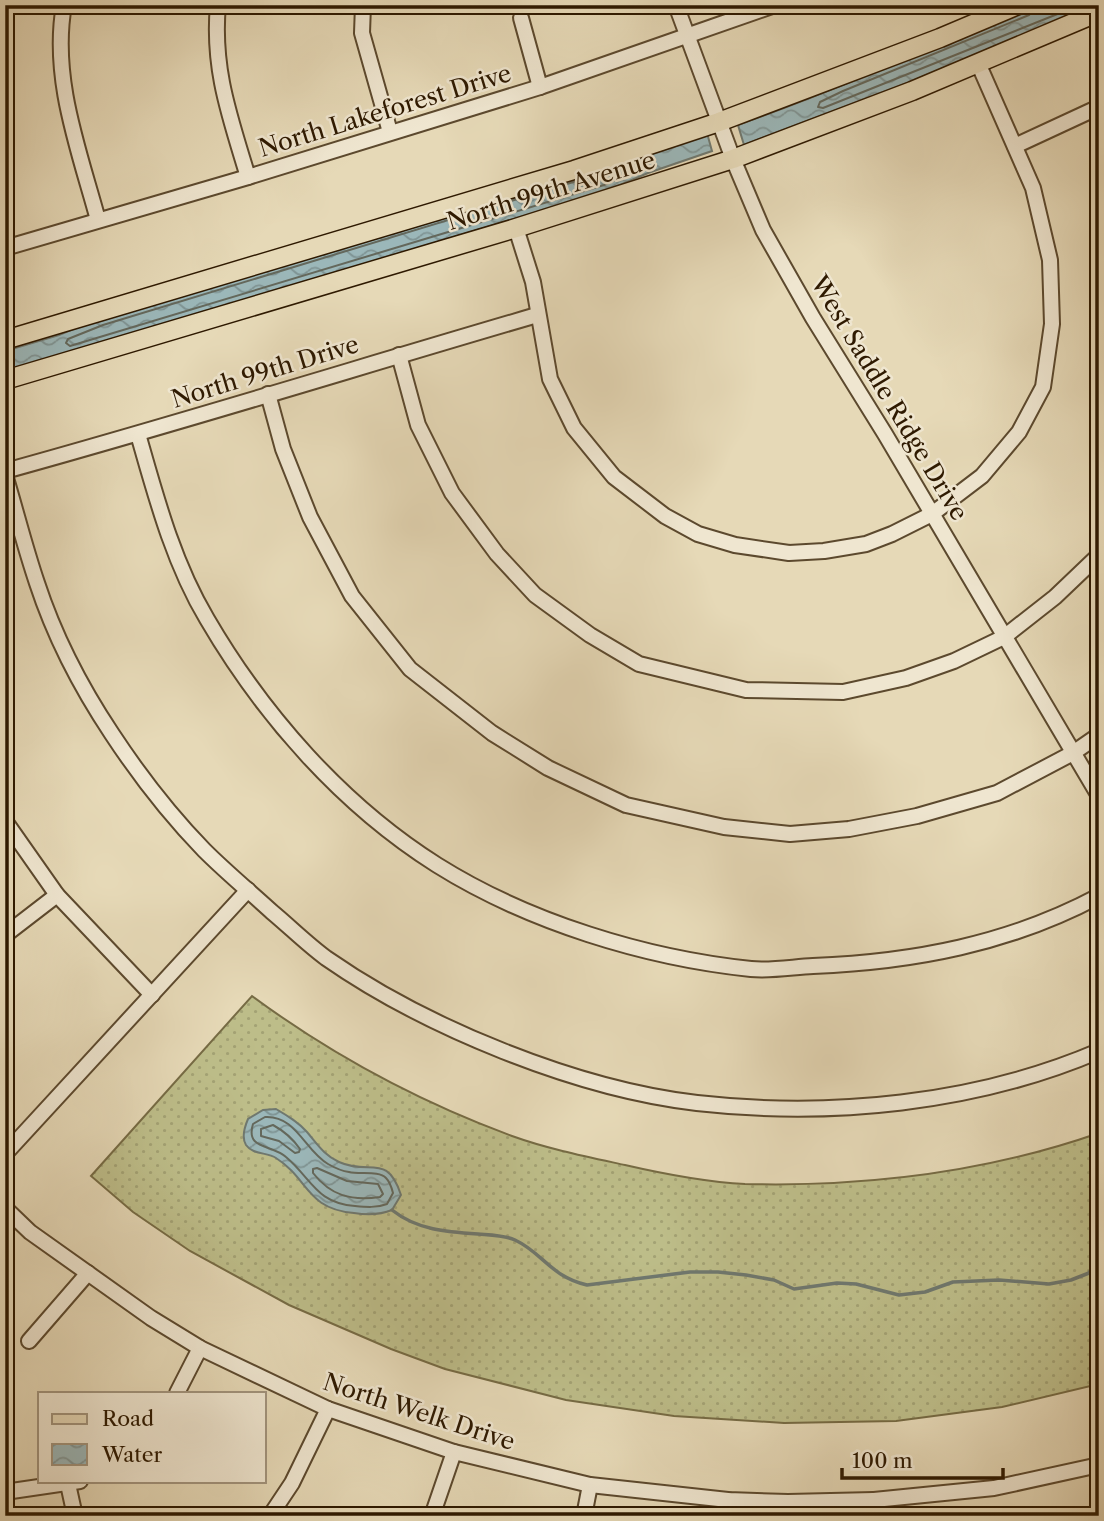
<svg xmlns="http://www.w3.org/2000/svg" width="1104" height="1521" viewBox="0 0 1104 1521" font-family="'Libre Caslon Text',serif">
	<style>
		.grass { fill: url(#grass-dots); stroke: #766b44; stroke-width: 2 }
		.water { fill: url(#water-waves); stroke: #6f786f; stroke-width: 2 }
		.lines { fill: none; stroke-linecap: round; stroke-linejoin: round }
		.shore { stroke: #64685c; stroke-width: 2 }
		.stream { stroke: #6f786f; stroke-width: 3.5 }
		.minor-casing { stroke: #5c492e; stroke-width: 18 }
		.major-casing { stroke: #2e1900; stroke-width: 21 }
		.minor { stroke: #efe6d0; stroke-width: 14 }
		.major { stroke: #e6d9b7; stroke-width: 18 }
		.labels { text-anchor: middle; stroke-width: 5; stroke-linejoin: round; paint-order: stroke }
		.street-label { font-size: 24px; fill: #2e1900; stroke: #efe6d0 }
	</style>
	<defs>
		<pattern id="grass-dots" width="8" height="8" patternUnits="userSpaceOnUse" patternTransform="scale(1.75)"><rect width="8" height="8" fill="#bdbd89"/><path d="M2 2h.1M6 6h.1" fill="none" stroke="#a3a274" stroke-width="1.8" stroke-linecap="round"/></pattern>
		<pattern id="water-waves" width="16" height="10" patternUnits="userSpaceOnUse" patternTransform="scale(1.75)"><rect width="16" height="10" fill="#9bb7b9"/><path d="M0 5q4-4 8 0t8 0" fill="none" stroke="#7f9494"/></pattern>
	</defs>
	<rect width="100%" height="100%" fill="#e6d9b7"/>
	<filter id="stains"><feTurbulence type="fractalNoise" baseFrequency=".00286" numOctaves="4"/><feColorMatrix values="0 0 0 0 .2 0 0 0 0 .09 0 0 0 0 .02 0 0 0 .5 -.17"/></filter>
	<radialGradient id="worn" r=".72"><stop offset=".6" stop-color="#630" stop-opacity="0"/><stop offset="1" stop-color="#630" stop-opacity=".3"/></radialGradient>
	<path class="grass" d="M252 996C332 1055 420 1102 512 1136 548 1149 588 1157 625 1165 664 1174 705 1182 745 1184 864 1187 987 1172 1099 1133V1384L1002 1407 896 1421 784 1423 674 1416 566 1400 445 1369 391 1349 289 1305 190 1251 133 1212 91 1176Z"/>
	<g class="water">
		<path d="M1034 5H1098L900 86 744 145 738 125C838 89 936 46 1034 5Z"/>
		<polygon points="707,133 712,151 648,173 606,191 5,373 5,351 59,335 100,318"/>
		<path d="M276 1109C288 1116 298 1122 307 1132 318 1145 324 1155 339 1162 370 1176 387 1152 401 1195L392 1210C380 1215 367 1215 354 1213 306 1209 309 1179 276 1158 267 1152 253 1155 246 1145 241 1137 245 1126 248 1119L263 1110Z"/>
	</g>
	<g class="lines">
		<g class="shore">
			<polyline points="1034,5 1033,11 1029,15 843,91 820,102 818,107 823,108 1080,5"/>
			<polygon points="639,162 643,163 642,168 604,185 70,346 66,343 68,339 103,325"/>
			<path d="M265 1117C296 1115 305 1151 328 1164 335 1168 341 1171 349 1172 359 1175 379 1170 386 1178 390 1182 392 1189 393 1193L387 1204C377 1208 366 1207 355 1206 316 1203 312 1179 286 1157 272 1144 245 1150 253 1124Z"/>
			<path d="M273 1125C284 1131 293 1139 300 1149L299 1152 295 1153 279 1141 261 1136V1129Z"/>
			<path d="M317 1168 347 1181 378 1184 383 1194 380 1197C351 1201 331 1196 313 1173V1169Z"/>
		</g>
		<path class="stream" d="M392 1210C417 1230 447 1232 478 1234 491 1235 504 1235 515 1240 543 1253 551 1277 587 1285L690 1272H718L746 1275 774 1280 794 1289 837 1283 856 1284 899 1295 925 1292 953 1282 999 1280 1049 1284 1071 1280 1089 1273 1099 1256"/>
		<defs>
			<g id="minor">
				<path d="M64 5C51 78 79 150 98 220"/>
				<path d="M218 5C212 69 230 117 248 177"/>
				<polyline points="363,5 362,33 390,132"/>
				<polyline points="676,5 733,159 763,230 813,318 885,434 1099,796"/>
				<polyline points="521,18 540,87"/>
				<polyline points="1015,146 1099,107"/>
				<polyline points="516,228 533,282 550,379 574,428 614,477 665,516 698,534 735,545 789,553 824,551 866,544 892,534 932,514 982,476 1019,432 1043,387 1052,324 1050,260 1033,188 978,63"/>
				<polyline points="5,248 248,177 540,87 775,5"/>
				<polyline points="399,355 418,425 452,493 497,554 535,595 590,635 639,664 746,690 843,692 906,678 954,661 1004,637 1055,597 1099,555"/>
				<polyline points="268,394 283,449 310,517 352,596 410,669 492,733 548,768 626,805 724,827 790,834 849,829 917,816 997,793 1073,753 1099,735"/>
				<path d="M138 434C156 497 173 562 207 619 263 715 342 805 437 865 528 922 645 958 751 969 771 971 793 967 813 966 913 962 1009 944 1099 896"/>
				<path d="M5 471C183 422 359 367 537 315"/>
				<path d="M5 475C16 511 25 548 37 583 54 635 82 689 112 734 139 775 170 815 204 850 226 872 249 891 272 912 290 927 307 944 326 958 425 1027 576 1089 697 1103 830 1118 975 1104 1099 1051"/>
				<polyline points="5,821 57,895 152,995"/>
				<polyline points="5,935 57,895"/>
				<polyline points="5,1154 248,890"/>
				<polyline points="5,1208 30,1232 151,1318 200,1348 328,1409 454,1452 590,1485 728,1500 788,1502 874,1500"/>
				<polyline points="29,1341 88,1273"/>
				<polyline points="177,1393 200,1348"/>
				<polyline points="68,1484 75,1516"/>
				<polyline points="5,1492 80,1481"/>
				<polyline points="270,1516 292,1483 328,1409"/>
				<polyline points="432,1516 454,1452"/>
				<polyline points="584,1516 590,1485"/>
				<polyline points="727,1516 728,1500"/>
				<polyline points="875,1516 874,1500 994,1488 1099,1465"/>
			</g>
			<g id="major">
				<polyline points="5,340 574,170 719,122 940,38 1018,5"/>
				<polyline points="5,380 516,228 733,159 912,91 1099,12"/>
			</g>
		</defs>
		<use href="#minor" class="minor-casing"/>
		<use href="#major" class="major-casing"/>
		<use href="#minor" class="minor"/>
		<use href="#major" class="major"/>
	</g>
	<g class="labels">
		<g class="street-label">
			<text transform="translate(385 111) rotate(-17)" y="8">North Lakeforest Drive</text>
			<text transform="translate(551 191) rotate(-17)" y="8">North 99th Avenue</text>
			<text transform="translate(265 372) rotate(-17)" y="8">North 99th Drive</text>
			<text transform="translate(889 398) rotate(59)" y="8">West Saddle Ridge Drive</text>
			<text transform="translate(419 1412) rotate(18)" y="8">North Welk Drive</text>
		</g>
	</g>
	<rect width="1104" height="1521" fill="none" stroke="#e6d9b7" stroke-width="28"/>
	<rect x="7" y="7" width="1090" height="1507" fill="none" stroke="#2e1900" stroke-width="3.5"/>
	<rect x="14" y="14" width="1076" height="1493" fill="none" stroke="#2e1900" stroke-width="2"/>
	<rect x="38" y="1392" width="228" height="91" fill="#efe6d0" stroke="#a2947d" stroke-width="2"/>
	<rect x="52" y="1414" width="35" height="10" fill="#e6d9b7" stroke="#a2947d" stroke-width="2"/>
	<text x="102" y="1426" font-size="21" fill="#2e1900">Road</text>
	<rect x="52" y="1444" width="35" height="21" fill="url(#water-waves)" stroke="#a2947d" stroke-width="2"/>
	<text x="102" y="1462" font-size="21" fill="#2e1900">Water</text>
	<path d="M842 1468v10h161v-10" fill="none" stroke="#2e1900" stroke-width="3.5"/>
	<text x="852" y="1468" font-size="21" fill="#2e1900" stroke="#efe6d0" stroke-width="5" paint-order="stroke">100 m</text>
	<rect width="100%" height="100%" filter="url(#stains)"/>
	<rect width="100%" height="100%" fill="url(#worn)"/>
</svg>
